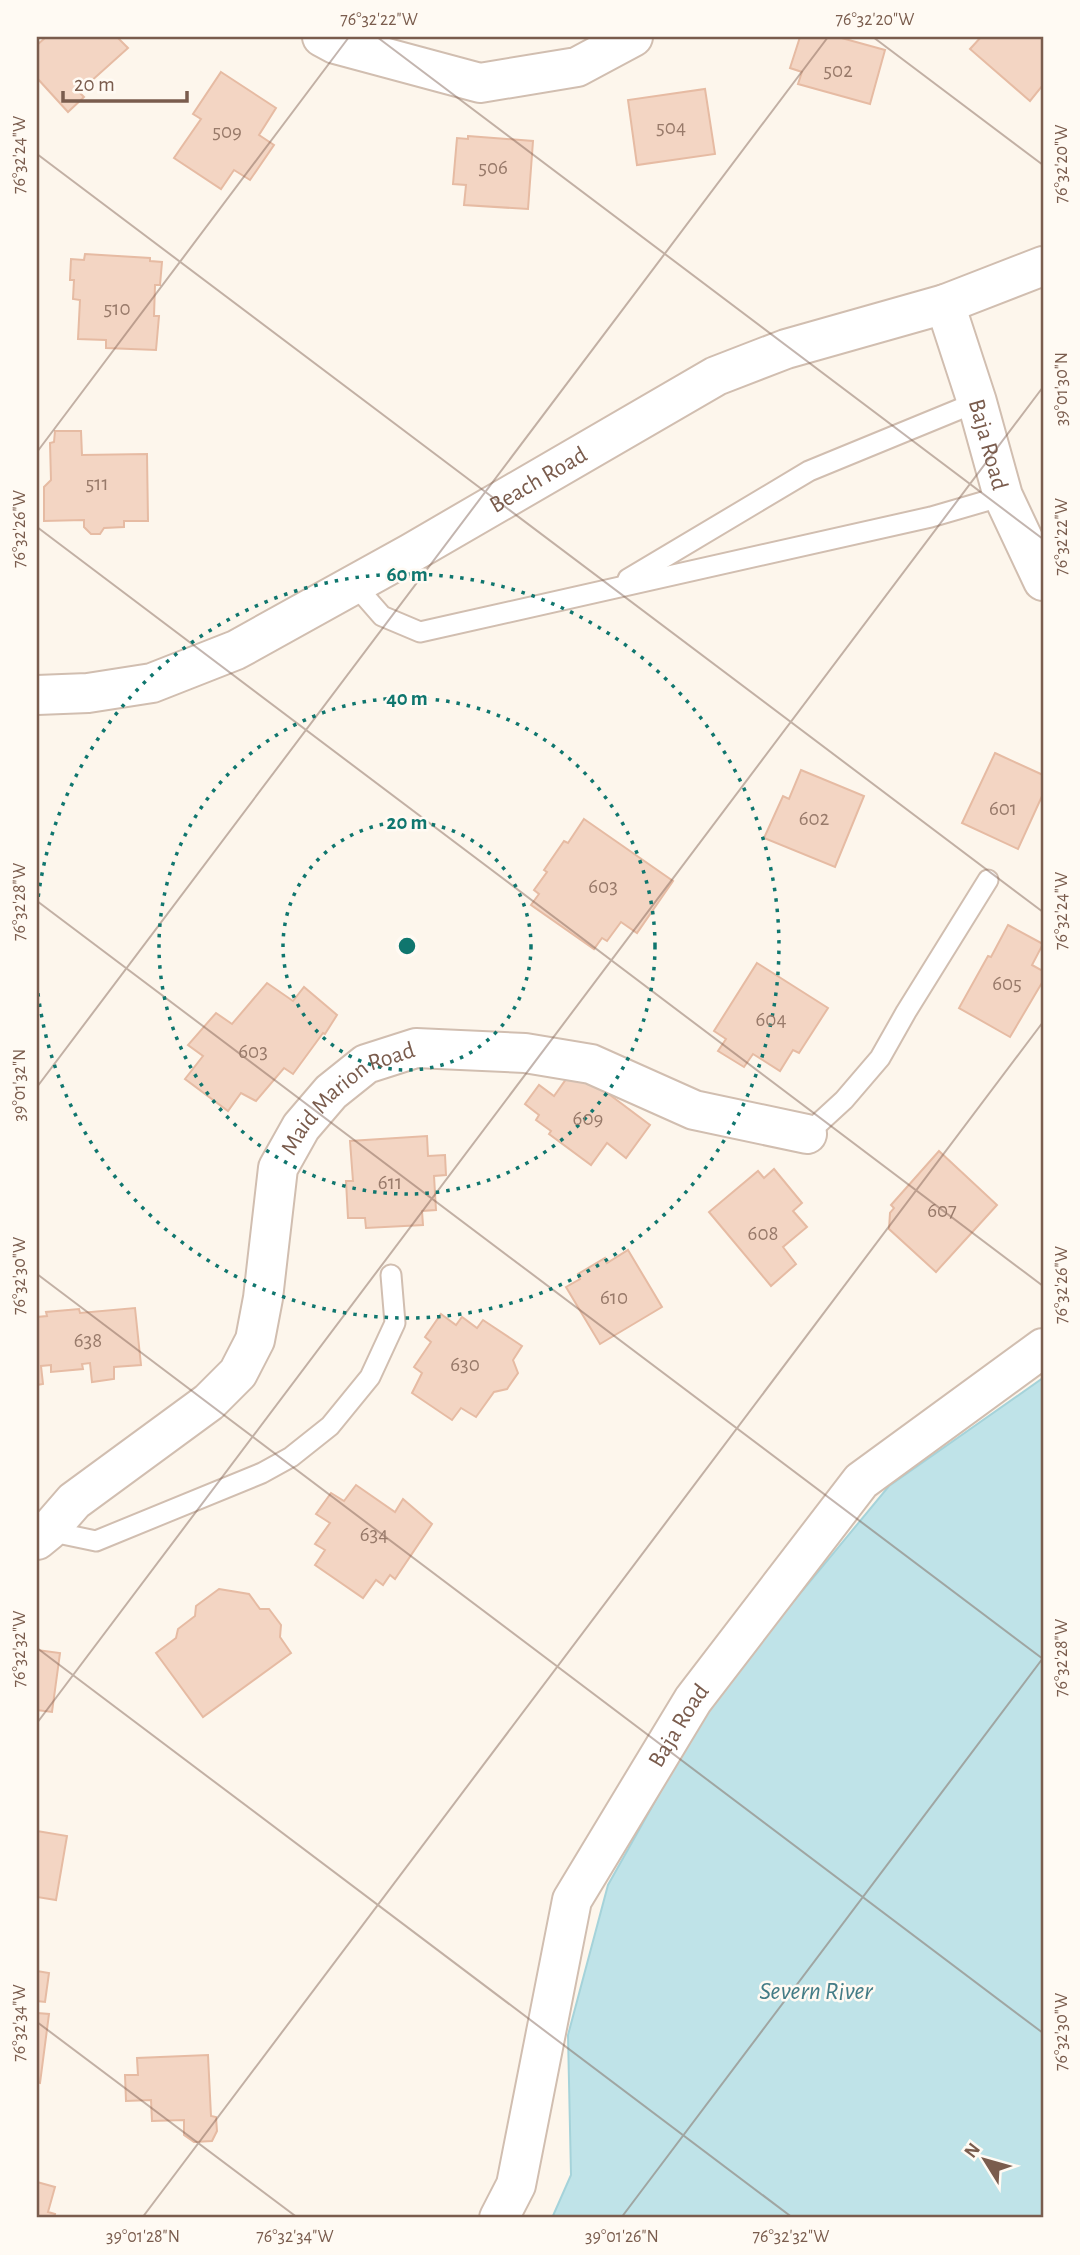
<svg xmlns="http://www.w3.org/2000/svg" width="1080" height="2255" viewBox="0 0 1080 2255" font-family="'Alegreya Sans',sans-serif">
	<style>
		.water { fill: #bfe3e8; stroke: #a5d3da; stroke-width: 2 }
		.building { fill: #f3d5c3; stroke: #e6bba3; stroke-width: 2 }
		.lines { fill: none; stroke-linecap: round; stroke-linejoin: round }
		.lane-casing { stroke: #d1beb0; stroke-width: 23 }
		.street-casing { stroke: #d1beb0; stroke-width: 42 }
		.lane { stroke: #fff; stroke-width: 19 }
		.street { stroke: #fff; stroke-width: 38 }
		.ticks { fill: none; stroke: #7a5c4d; stroke-width: 2; stroke-opacity: 0.45 }
		.ring { fill: none; stroke: #0f766e; stroke-width: 3.5; stroke-dasharray: 3.5 7 }
		.labels { text-anchor: middle; stroke-width: 5; stroke-linejoin: round; paint-order: stroke }
		.number-label { font-size: 21px; fill: #987a6a }
		.street-label { font-size: 24px; fill: #7a5c4d; stroke: #fffaf3 }
		.water-label { font-size: 26px; font-style: italic; fill: #437c86; stroke: #fffaf3 }
		.centre { fill: #0f766e; stroke: #fffaf3; stroke-width: 3.5 }
		.ring-label { font-size: 21px; text-anchor: middle; font-weight: bold; fill: #0f766e; stroke: #fffaf3; stroke-width: 5; stroke-linejoin: round; paint-order: stroke }
		.neatline { fill: none; stroke: #7a5c4d; stroke-width: 2.5 }
		.ticks-label { font-size: 18px; text-anchor: middle; fill: #7a5c4d }
	</style>
	<rect width="100%" height="100%" fill="#fdf6ec"/>
	<polygon class="water" points="1043,1378 1043,2218 552,2218 571,2175 568,2035 608,1885 712,1700 889,1486"/>
	<g class="building">
		<polygon points="46,37 117,37 128,48 79,92 84,97 68,112 37,78 37,45"/>
		<polygon points="800,37 838,37 885,50 870,104 798,84 802,72 790,68"/>
		<polygon points="981,37 1043,37 1043,85 1030,101 970,49"/>
		<polygon points="221,72 276,108 259,135 274,145 250,180 234,170 221,189 174,158 201,119 193,114"/>
		<polygon points="705,89 715,154 637,165 628,100"/>
		<polygon points="468,136 533,141 528,209 464,205 466,185 453,184 457,138 468,139"/>
		<polygon points="85,254 150,258 150,261 162,262 160,285 155,285 154,316 159,316 156,350 106,348 106,340 78,339 80,300 73,299 74,280 70,280 71,259 84,260"/>
		<polygon points="55,431 81,431 82,455 147,454 148,521 124,521 124,527 104,528 100,534 91,534 84,527 84,520 44,521 44,487 51,480 50,443 54,442"/>
		<polygon points="995,753 1043,775 1043,794 1018,849 962,823"/>
		<polygon points="801,770 864,796 835,867 764,838 783,796 789,799"/>
		<polygon points="584,819 673,881 637,933 621,922 607,941 602,938 594,949 531,905 539,894 534,890 547,872 544,870 564,841 568,843"/>
		<polygon points="1008,925 1043,944 1032,965 1043,971 1043,981 1010,1037 959,1008 988,956 991,957"/>
		<polygon points="757,963 828,1008 799,1053 793,1050 780,1071 753,1054 744,1067 718,1051 726,1039 714,1031"/>
		<polygon points="267,983 293,1001 304,987 337,1015 325,1034 323,1033 293,1074 284,1068 256,1101 241,1093 228,1111 185,1079 203,1056 188,1045 216,1013 232,1024"/>
		<polygon points="574,1068 650,1125 626,1158 607,1143 591,1165 549,1134 551,1131 536,1120 539,1115 525,1104 539,1085 554,1096"/>
		<polygon points="427,1136 428,1156 445,1155 446,1175 434,1176 436,1210 422,1211 423,1225 366,1228 365,1218 348,1218 346,1181 353,1181 350,1141"/>
		<polygon points="939,1151 997,1205 936,1272 889,1229 890,1213 894,1208 891,1205"/>
		<polygon points="774,1169 802,1203 793,1211 807,1227 783,1247 796,1264 771,1286 709,1212 758,1171 764,1178"/>
		<polygon points="628,1250 662,1307 600,1344 566,1287 580,1279 578,1274 605,1258 607,1263"/>
		<polygon points="135,1308 141,1365 114,1367 114,1379 92,1382 90,1363 82,1364 83,1369 51,1372 51,1365 41,1366 43,1384 37,1385 37,1317 47,1316 46,1312 79,1309 80,1313"/>
		<polygon points="441,1314 456,1325 462,1317 477,1328 483,1320 522,1346 513,1360 518,1373 507,1389 494,1392 476,1417 461,1408 452,1420 412,1393 422,1373 414,1367 431,1342 425,1337"/>
		<polygon points="356,1485 395,1512 403,1499 432,1524 395,1579 390,1575 383,1585 376,1580 363,1598 315,1565 325,1550 315,1544 330,1523 316,1514 331,1493 344,1501"/>
		<polygon points="219,1589 249,1594 260,1609 269,1609 281,1625 280,1637 291,1653 203,1717 156,1653 176,1638 178,1629 195,1616 196,1606"/>
		<polygon points="37,1650 60,1653 52,1712 37,1710"/>
		<polygon points="37,1831 67,1836 56,1900 37,1897"/>
		<polygon points="37,1971 49,1973 45,2002 37,2001"/>
		<polygon points="37,2013 49,2014 40,2083 37,2082"/>
		<polygon points="208,2055 211,2116 216,2117 217,2131 212,2141 194,2142 184,2135 184,2120 152,2121 151,2100 126,2101 125,2075 138,2075 137,2058"/>
		<polygon points="37,2182 55,2187 48,2212 55,2214 54,2218 37,2218"/>
	</g>
	<g class="lines">
		<defs>
			<g id="lane">
				<polyline points="628,579 809,471 977,402"/>
				<polyline points="354,584 382,616 420,632 931,517 1003,496"/>
				<polyline points="807,1134 844,1100 880,1058 906,1012 988,880"/>
				<polyline points="48,1531 96,1541 262,1473 291,1457 330,1426 370,1377 395,1323 391,1275"/>
			</g>
			<g id="street">
				<polyline points="322,37 335,44 480,83 577,67 633,37"/>
				<path id="s1" d="M945 304 977 402 1003 496 1043 581"/>
				<path id="s2" d="M37 695 88 693 152 683 236 650 411 553 716 376 786 349 945 304 1043 266"/>
				<path id="s3" d="M37 1540 48 1531 74 1501 209 1402 238 1373 255 1340 263 1298 278 1168 301 1127 331 1092 366 1064 416 1048 525 1053 591 1064 694 1110 807 1134"/>
				<path id="s4" d="M499 2218 516 2185 572 1900 693 1700 861 1481 1043 1348"/>
			</g>
		</defs>
		<use href="#lane" class="lane-casing"/>
		<use href="#street" class="street-casing"/>
		<use href="#lane" class="lane"/>
		<use href="#street" class="street"/>
	</g>
	<path class="ticks" d="M377 37 1043 539M873 37 1043 165M37 154 1043 912M37 452 349 37M37 527 1043 1286M37 901 1043 1659M37 1087 828 37M37 1274 1043 2033M37 1648 793 2218M37 1723 1043 387M37 2022 298 2218M142 2218 1043 1022M621 2218 1043 1658"/>
	<g class="ring">
		<circle cx="407" cy="946" r="124"/>
		<circle cx="407" cy="946" r="248"/>
		<path d="M37 907A372 372 0 1 1 37 985"/>
	</g>
	<g class="labels">
		<g class="number-label">
			<text x="838" y="77">502</text>
			<text x="671" y="134">504</text>
			<text x="227" y="138">509</text>
			<text x="493" y="174">506</text>
			<text x="117" y="315">510</text>
			<text x="97" y="490">511</text>
			<text x="1003" y="815">601</text>
			<text x="814" y="825">602</text>
			<text x="603" y="893">603</text>
			<text x="1007" y="990">605</text>
			<text x="771" y="1026">604</text>
			<text x="253" y="1058">603</text>
			<text x="588" y="1125">609</text>
			<text x="390" y="1189">611</text>
			<text x="942" y="1217">607</text>
			<text x="763" y="1240">608</text>
			<text x="614" y="1304">610</text>
			<text x="88" y="1347">638</text>
			<text x="465" y="1371">630</text>
			<text x="374" y="1541">634</text>
		</g>
		<g class="street-label">
			<text dy="8" stroke="none"><textPath href="#s1" startOffset="147">Baja Road</textPath></text>
			<text dy="8" stroke="none"><textPath href="#s2" startOffset="553">Beach Road</textPath></text>
			<text dy="8" stroke="none"><textPath href="#s3" startOffset="576">Maid Marion Road</textPath></text>
			<text dy="8" stroke="none"><textPath href="#s4" startOffset="532">Baja Road</textPath></text>
		</g>
		<g class="water-label">
			<text x="816" y="1999">Severn River</text>
		</g>
	</g>
	<circle cx="407" cy="946" r="10" class="centre"/>
	<g class="ring-label">
		<text x="407" y="581">60 m</text>
		<text x="407" y="705">40 m</text>
		<text x="407" y="829">20 m</text>
	</g>
	<rect width="1080" height="2255" fill="none" stroke="#fffaf3" stroke-width="77"/>
	<g transform="translate(985 2160) rotate(307)" stroke="#fffaf3" stroke-width="5" paint-order="stroke">
	<path d="M0-5L12 26L0 18L-12 26Z" fill="#7a5c4d"/>
	<text y="-10" font-size="19" font-weight="bold" text-anchor="middle" fill="#7a5c4d">N</text>
	</g>
	<path d="M63 91v10h124v-10" fill="none" stroke="#7a5c4d" stroke-width="3.5"/>
	<text x="74" y="91" font-size="21" fill="#7a5c4d" stroke="#fffaf3" stroke-width="5" paint-order="stroke">20 m</text>
	<rect x="38" y="38" width="1004" height="2178" class="neatline"/>
	<g class="ticks-label">
		<text x="379" y="25">76°32'22"W</text>
		<text x="875" y="25">76°32'20"W</text>
		<text transform="translate(19 155) rotate(-90)" y="6">76°32'24"W</text>
		<text transform="translate(1061 164) rotate(-90)" y="6">76°32'20"W</text>
		<text transform="translate(1061 389) rotate(-90)" y="6">39°01'30"N</text>
		<text transform="translate(19 529) rotate(-90)" y="6">76°32'26"W</text>
		<text transform="translate(1061 537) rotate(-90)" y="6">76°32'22"W</text>
		<text transform="translate(19 902) rotate(-90)" y="6">76°32'28"W</text>
		<text transform="translate(1061 911) rotate(-90)" y="6">76°32'24"W</text>
		<text transform="translate(19 1085) rotate(-90)" y="6">39°01'32"N</text>
		<text transform="translate(19 1276) rotate(-90)" y="6">76°32'30"W</text>
		<text transform="translate(1061 1285) rotate(-90)" y="6">76°32'26"W</text>
		<text transform="translate(19 1649) rotate(-90)" y="6">76°32'32"W</text>
		<text transform="translate(1061 1658) rotate(-90)" y="6">76°32'28"W</text>
		<text transform="translate(19 2023) rotate(-90)" y="6">76°32'34"W</text>
		<text transform="translate(1061 2032) rotate(-90)" y="6">76°32'30"W</text>
		<text x="143" y="2242">39°01'28"N</text>
		<text x="295" y="2242">76°32'34"W</text>
		<text x="622" y="2242">39°01'26"N</text>
		<text x="791" y="2242">76°32'32"W</text>
	</g>
</svg>
